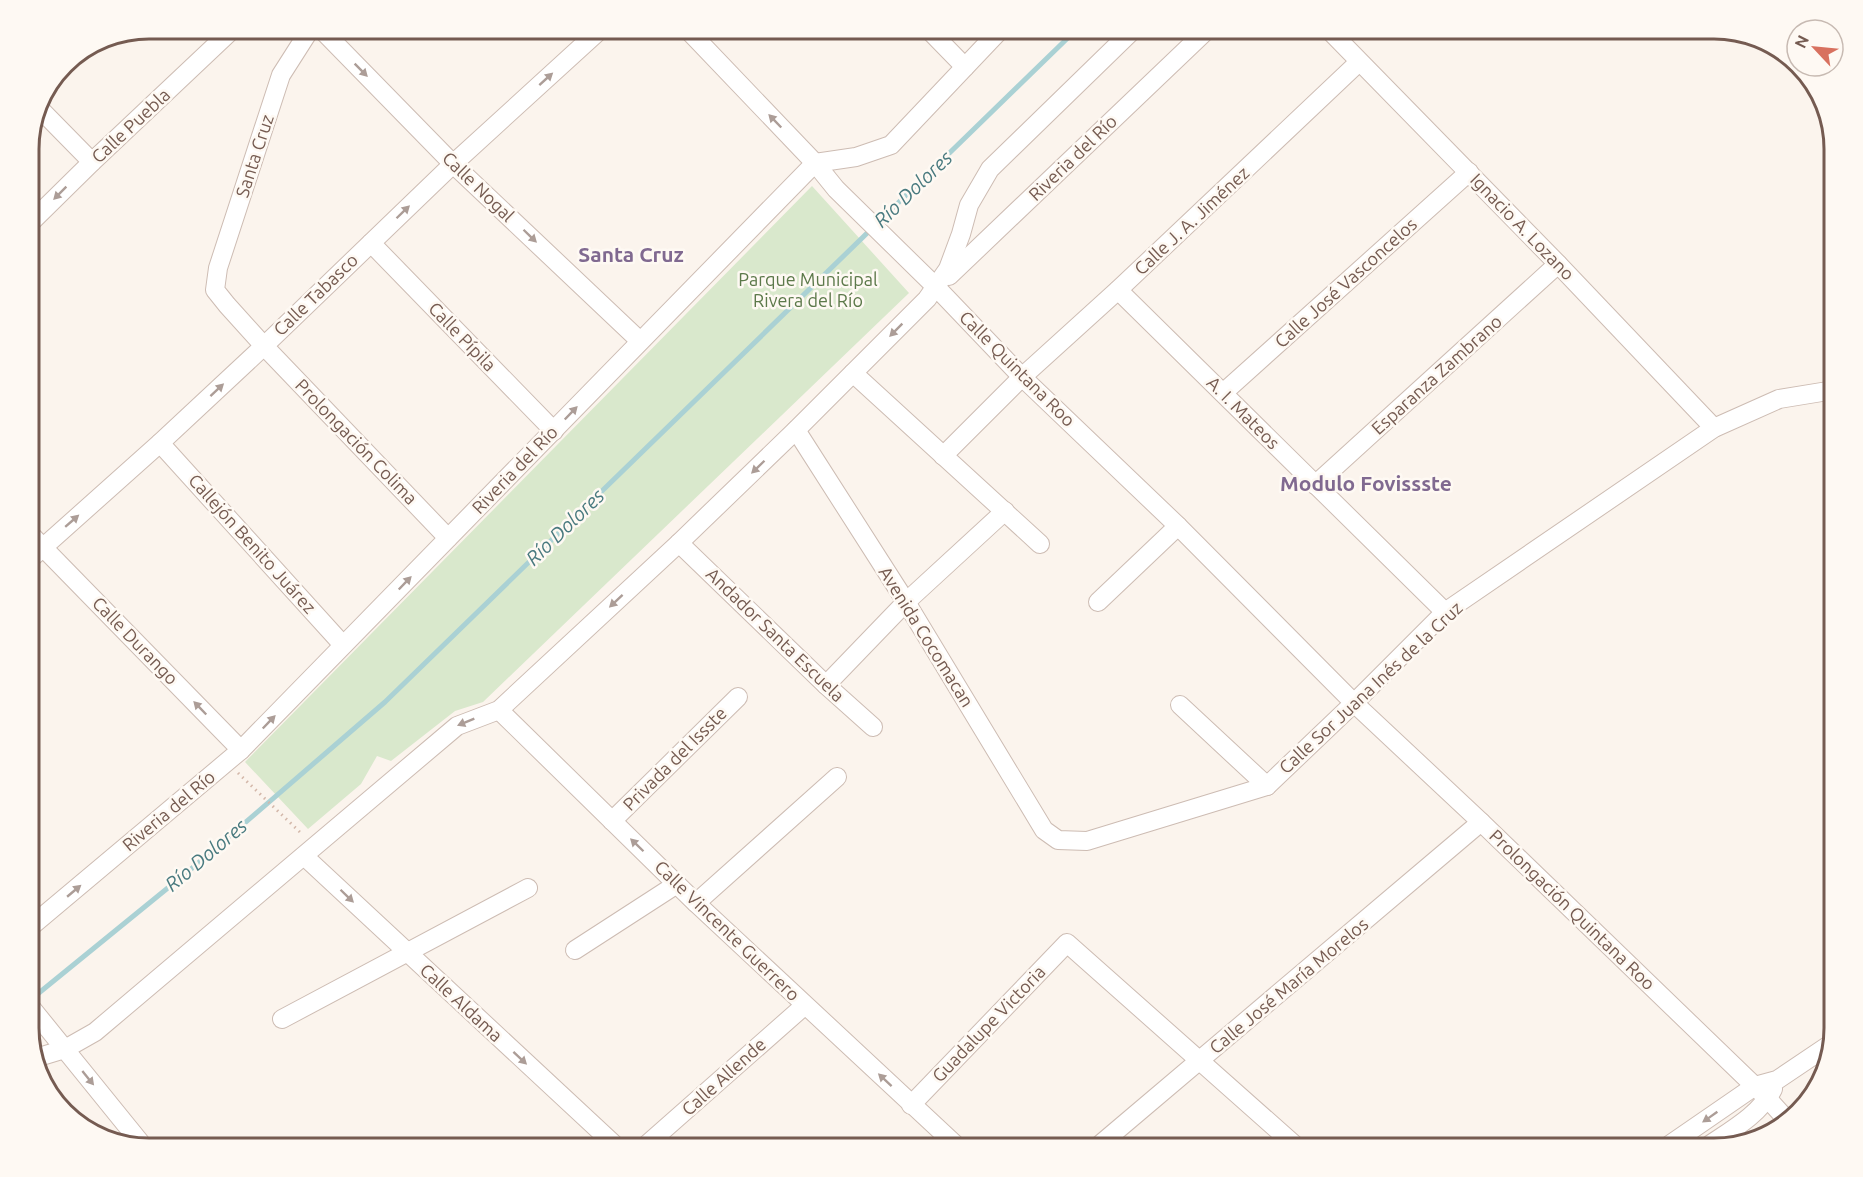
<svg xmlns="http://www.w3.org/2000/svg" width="1863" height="1177" viewBox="0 0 1863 1177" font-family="Ubuntu,sans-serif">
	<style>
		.green { fill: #d9e8cc }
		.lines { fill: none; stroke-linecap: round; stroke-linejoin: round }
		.stream { stroke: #aad1d4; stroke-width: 5 }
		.minor-casing { stroke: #cdbcb3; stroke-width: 20 }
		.path { stroke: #d3b7a9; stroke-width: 3; stroke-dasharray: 1.5 4.5; stroke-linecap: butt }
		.minor { stroke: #fff; stroke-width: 18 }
		.oneway { fill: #ac9d97 }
		.labels { text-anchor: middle; stroke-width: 5; stroke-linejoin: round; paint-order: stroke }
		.street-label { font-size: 18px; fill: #755b51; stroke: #fef9f3 }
		.park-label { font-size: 18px; fill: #5c794a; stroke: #fef9f3 }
		.water-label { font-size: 20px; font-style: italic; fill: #497a7f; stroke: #fef9f3 }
		.quarter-label { font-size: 21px; font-weight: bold; fill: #806990; stroke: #fef9f3 }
		.rim { fill: none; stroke: #755b51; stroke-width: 3 }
	</style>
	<rect width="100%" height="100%" fill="#fbf4ed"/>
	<polygon class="green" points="812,186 909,293 483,702 455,711 391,761 377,756 361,784 308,829 245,762"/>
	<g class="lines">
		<polyline class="stream" points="29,1001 196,865 385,702 1078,28"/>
		<defs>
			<g id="minor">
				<polyline points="311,28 281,75 218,268 215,290 227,305 264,346 448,538"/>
				<polyline points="320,28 453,164 640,341"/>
				<polyline points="686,28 815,163 836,189 936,287 1022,377 1178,526 1354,703 1481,822 1768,1099 1787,1120"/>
				<polyline points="927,28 965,67"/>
				<polyline points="1327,28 1558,264 1714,428"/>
				<polyline points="37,106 92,162"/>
				<polyline points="29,224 92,162 234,28"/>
				<polyline points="371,243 554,431"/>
				<polyline points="949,276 1209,28"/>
				<polyline points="1118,290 1445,612"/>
				<polyline points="853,373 1040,544"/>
				<polyline points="1223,393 1469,172"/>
				<polyline points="796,430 906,602 1044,830 1058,840 1087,841 1267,786 1354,703 1445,612 1714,428 1779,399 1834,390"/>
				<polyline points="160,443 343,645"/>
				<polyline points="943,456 1022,377 1118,290 1359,62"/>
				<polyline points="1315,485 1558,264"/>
				<polyline points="29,533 241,750"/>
				<polyline points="679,543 826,685 873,727"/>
				<polyline points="29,560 160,443 264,346 453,164 602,28"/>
				<polyline points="1098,602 1178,526"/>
				<polyline points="826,685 906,602 1005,511"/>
				<polyline points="1180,705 1267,786"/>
				<polyline points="499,710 696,903 959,1148"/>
				<polyline points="612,821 738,697"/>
				<polyline points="304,856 618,1148"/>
				<polyline points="696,903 837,777"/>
				<polyline points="29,928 241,750 815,163 856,157 891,145 1002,28"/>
				<polyline points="575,950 677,884"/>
				<polyline points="29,1005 144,1147"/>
				<polyline points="282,1019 528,888"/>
				<polyline points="36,1059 42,1056 65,1049 95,1032 457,726 499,710 679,543 796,430 927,299 948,269 961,234 969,205 990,169 1135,28"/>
				<polyline points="911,1105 1067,943 1298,1148"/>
				<polyline points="643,1148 804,1006"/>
				<polyline points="1096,1148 1481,822"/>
				<polyline points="1665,1148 1755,1086 1777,1080 1829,1045"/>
				<path d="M1705 1148C1728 1132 1760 1115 1773 1089"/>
			</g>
		</defs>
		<use href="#minor" class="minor-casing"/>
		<polyline class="path" points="238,773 303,835"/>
		<use href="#minor" class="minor"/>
	</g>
	<defs><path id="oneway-solid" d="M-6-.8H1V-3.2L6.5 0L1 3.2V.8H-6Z" transform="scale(1.5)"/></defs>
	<g class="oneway">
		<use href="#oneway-solid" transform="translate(361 70) rotate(45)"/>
		<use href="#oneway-solid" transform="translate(546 79) rotate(-42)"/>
		<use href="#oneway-solid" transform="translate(775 121) rotate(-134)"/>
		<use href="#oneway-solid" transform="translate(60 193) rotate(135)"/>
		<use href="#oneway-solid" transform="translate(403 212) rotate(-44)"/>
		<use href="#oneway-solid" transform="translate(530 236) rotate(44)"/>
		<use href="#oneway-solid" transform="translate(896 330) rotate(135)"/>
		<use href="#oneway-solid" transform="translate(217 390) rotate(-43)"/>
		<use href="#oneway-solid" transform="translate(571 413) rotate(-46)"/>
		<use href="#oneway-solid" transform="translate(758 467) rotate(136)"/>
		<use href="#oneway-solid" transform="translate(72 521) rotate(-41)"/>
		<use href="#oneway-solid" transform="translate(405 583) rotate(-46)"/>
		<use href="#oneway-solid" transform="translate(616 601) rotate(137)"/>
		<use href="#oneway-solid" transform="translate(200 708) rotate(-134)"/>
		<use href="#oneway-solid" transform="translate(269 722) rotate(-46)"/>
		<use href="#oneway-solid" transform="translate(466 722) rotate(158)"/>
		<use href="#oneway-solid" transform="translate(637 845) rotate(-136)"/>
		<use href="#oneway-solid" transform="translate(74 891) rotate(-40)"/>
		<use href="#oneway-solid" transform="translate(347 896) rotate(44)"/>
		<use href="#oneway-solid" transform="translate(520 1058) rotate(43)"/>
		<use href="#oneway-solid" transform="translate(88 1078) rotate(51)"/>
		<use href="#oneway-solid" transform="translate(885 1080) rotate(-137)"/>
		<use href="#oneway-solid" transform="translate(1710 1117) rotate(145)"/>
	</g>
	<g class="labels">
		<g class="street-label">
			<text transform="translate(131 126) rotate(-43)" y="6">Calle Puebla</text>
			<text transform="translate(255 156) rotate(-72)" y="6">Santa Cruz</text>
			<text transform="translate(1073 158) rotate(-44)" y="6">Riveria del Río</text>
			<text transform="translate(478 187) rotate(44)" y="6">Calle Nogal</text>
			<text transform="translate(1192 221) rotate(-43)" y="6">Calle J. A. Jiménez</text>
			<text transform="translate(1522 227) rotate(46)" y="6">Ignacio A. Lozano</text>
			<text transform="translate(1346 283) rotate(-42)" y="6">Calle José Vasconcelos</text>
			<text transform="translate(316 295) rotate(-44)" y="6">Calle Tabasco</text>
			<text transform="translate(462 337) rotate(46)" y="6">Calle Pípila</text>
			<text transform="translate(1017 369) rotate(45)" y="6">Calle Quintana Roo</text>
			<text transform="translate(1437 375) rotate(-42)" y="6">Esparanza Zambrano</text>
			<text transform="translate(1243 413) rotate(45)" y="6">A. I. Mateos</text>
			<text transform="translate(356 442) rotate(46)" y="6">Prolongación Colima</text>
			<text transform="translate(515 470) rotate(-46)" y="6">Riveria del Río</text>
			<text transform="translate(252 544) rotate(48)" y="6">Callejón Benito Juárez</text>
			<text transform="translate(775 635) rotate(44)" y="6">Andador Santa Escuela</text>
			<text transform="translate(926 637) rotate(58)" y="6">Avenida Cocomacan</text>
			<text transform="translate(135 641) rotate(46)" y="6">Calle Durango</text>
			<text transform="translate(1371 688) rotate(-43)" y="6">Calle Sor Juana Inés de la Cruz</text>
			<text transform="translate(675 759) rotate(-45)" y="6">Privada del Issste</text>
			<text transform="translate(169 811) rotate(-40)" y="6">Riveria del Río</text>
			<text transform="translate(1572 910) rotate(44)" y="6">Prolongación Quintana Roo</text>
			<text transform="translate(727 931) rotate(44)" y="6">Calle Vincente Guerrero</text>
			<text transform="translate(1289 986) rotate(-40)" y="6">Calle José María Morelos</text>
			<text transform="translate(461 1003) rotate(43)" y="6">Calle Aldama</text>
			<text transform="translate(989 1024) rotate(-46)" y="6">Guadalupe Victoria</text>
			<text transform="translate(724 1077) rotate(-42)" y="6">Calle Allende</text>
		</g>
		<g class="park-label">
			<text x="808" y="286">Parque Municipal<tspan x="808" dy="21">Rivera del Río</tspan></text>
		</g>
		<g class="water-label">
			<text transform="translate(913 189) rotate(-44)" y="7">Río Dolores</text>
			<text transform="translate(565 527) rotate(-44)" y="7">Río Dolores</text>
			<text transform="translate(206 855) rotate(-40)" y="7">Río Dolores</text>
		</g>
		<g class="quarter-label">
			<text x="631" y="262">Santa Cruz</text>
			<text x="1366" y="491">Modulo Fovissste</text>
		</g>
	</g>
	<path d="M0 0H1863V1177H0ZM149 39H1714A110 110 0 0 1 1824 149V1028A110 110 0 0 1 1714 1138H149A110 110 0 0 1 39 1028V149A110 110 0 0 1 149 39Z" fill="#fef9f3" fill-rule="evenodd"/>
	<path class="rim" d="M149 39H1714A110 110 0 0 1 1824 149V1028A110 110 0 0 1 1714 1138H149A110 110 0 0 1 39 1028V149A110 110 0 0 1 149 39Z"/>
	<g transform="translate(1815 48) rotate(296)"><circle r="28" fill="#fef9f3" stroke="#c7bab2" stroke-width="1.5"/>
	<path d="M0-4.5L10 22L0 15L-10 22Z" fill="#d8715f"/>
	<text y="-9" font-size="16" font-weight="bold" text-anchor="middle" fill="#755b51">N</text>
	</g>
</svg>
